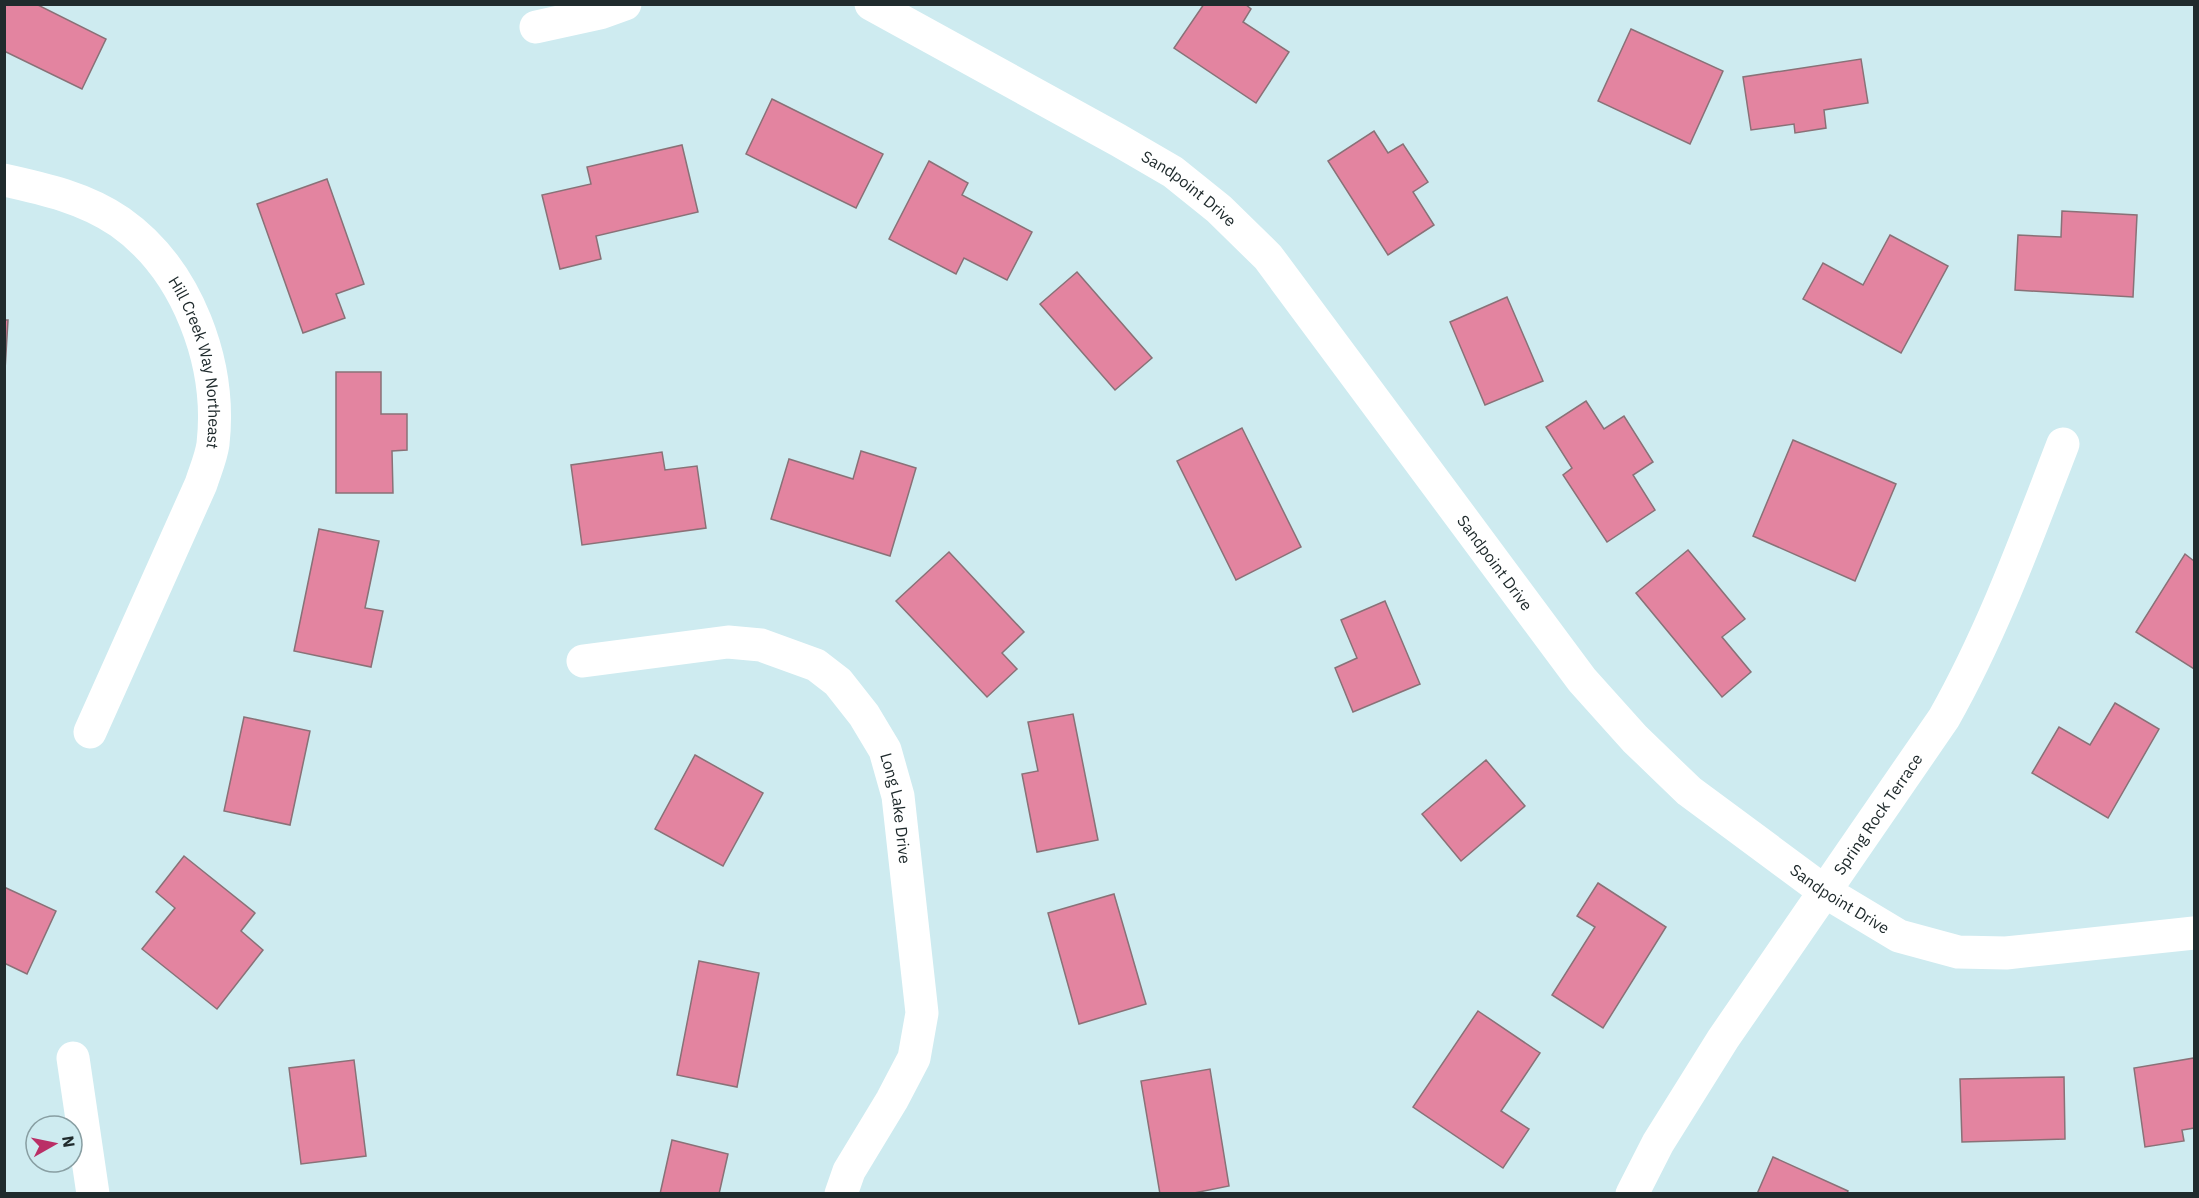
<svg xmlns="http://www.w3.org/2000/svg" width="2199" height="1198" viewBox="0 0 2199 1198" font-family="'IBM Plex Sans',sans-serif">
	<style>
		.building { fill: #e384a0; stroke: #897177; stroke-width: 1.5 }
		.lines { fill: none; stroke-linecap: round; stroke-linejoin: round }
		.minor { stroke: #fff; stroke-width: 33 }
		.labels { text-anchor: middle; stroke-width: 5; stroke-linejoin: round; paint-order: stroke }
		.street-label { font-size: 16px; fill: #202b2d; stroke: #ceebf0 }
	</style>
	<rect width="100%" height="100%" fill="#ceebf0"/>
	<g class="building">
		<polygon points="4,4 36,4 106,39 82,89 4,51"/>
		<polygon points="1204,4 1245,4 1251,9 1243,22 1289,52 1256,103 1174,48"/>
		<polygon points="1631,29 1723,71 1690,144 1598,101"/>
		<polygon points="1861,59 1868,103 1824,110 1826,128 1795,133 1794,124 1751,130 1743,77"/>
		<polygon points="772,99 883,154 856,208 746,154"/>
		<polygon points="1374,131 1388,153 1403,144 1428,182 1413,192 1434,225 1388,255 1328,161"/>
		<polygon points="682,145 698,212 596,236 601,259 560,269 542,195 591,184 587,167"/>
		<polygon points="929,161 968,183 962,195 1032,232 1007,280 964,258 956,274 889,239"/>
		<polygon points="327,179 364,284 336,294 345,318 303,333 257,204"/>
		<polygon points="2062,211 2137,215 2133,297 2015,290 2018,235 2061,237"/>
		<polygon points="1890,235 1948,266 1901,353 1803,299 1823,263 1863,285"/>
		<polygon points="1077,272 1152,358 1115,390 1040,304"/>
		<polygon points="1507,297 1543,381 1485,405 1450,322"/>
		<polygon points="4,320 8,320 5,370 4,370"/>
		<polygon points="336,372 381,372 381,414 407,414 407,450 392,451 393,493 336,493"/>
		<polygon points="1586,401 1604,429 1624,416 1653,462 1633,475 1655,510 1607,542 1563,475 1572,468 1546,427"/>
		<polygon points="1242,428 1301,547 1236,580 1177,461"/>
		<polygon points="1793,440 1896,484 1855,581 1753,536"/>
		<polygon points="861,451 916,468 890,556 771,519 789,459 853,479"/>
		<polygon points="662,452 665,470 697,466 706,528 582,545 571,465"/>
		<polygon points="319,529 379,541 365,608 383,611 371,667 294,651"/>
		<polygon points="1688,550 1745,619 1722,637 1751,672 1722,697 1636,593"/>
		<polygon points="949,552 1024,632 1002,653 1017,669 987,697 896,601"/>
		<polygon points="2185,554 2194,561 2194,669 2136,632"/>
		<polygon points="1385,601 1420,684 1353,712 1335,668 1357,658 1341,620"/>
		<polygon points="2115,703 2159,729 2108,818 2032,773 2059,727 2090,745"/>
		<polygon points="1073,714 1098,840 1037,852 1022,774 1038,771 1028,722"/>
		<polygon points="244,717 310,731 290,825 224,811"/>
		<polygon points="695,755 763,793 723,866 655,829"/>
		<polygon points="1486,760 1525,806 1461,861 1422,814"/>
		<polygon points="184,856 255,913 241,931 263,950 217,1009 142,949 175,908 156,892"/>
		<polygon points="1598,883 1666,927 1603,1028 1552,995 1595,927 1577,916"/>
		<polygon points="4,887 56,911 27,974 4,963"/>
		<polygon points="1114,894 1146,1004 1079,1024 1048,913"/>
		<polygon points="699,961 759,973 737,1087 677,1075"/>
		<polygon points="1478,1011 1540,1053 1501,1111 1529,1129 1503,1168 1413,1107"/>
		<polygon points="2194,1058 2194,1128 2182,1130 2184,1141 2145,1147 2134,1068"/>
		<polygon points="354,1060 366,1156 301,1164 289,1068"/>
		<polygon points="1210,1069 1229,1186 1189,1194 1160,1194 1141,1081"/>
		<polygon points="2064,1077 2065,1139 1962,1142 1960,1079"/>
		<polygon points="672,1140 728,1154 719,1194 660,1194"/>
		<polygon points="1773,1157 1848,1191 1847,1194 1757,1194"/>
	</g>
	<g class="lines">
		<g class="minor">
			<path id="s1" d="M871 4 1118 140 1173 172 1219 209 1268 257 1582 680 1635 739 1689 791 1824 891 1899 936 1958 952 2006 953 2194 933"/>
			<polyline points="536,27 600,13 625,4"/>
			<path id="s2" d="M4 180C45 189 85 198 120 222 188 270 222 364 213 444 211 458 205 471 201 484L90 732"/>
			<path id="s3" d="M583 661 728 642 761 645 816 665 838 682 864 715 885 750 898 796 922 1013 914 1058 892 1100 849 1171 841 1194"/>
			<polyline points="73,1058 93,1194"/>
			<path id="s4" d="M1632 1194 1658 1143 1723 1039 1944 718C1993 631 2027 537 2063 444"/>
		</g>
	</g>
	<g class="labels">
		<g class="street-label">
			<text dy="6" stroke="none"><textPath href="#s1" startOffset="368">Sandpoint Drive</textPath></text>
			<text dy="6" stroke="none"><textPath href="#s2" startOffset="291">Hill Creek Way Northeast</textPath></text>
			<text dy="6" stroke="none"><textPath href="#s1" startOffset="854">Sandpoint Drive</textPath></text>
			<text dy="6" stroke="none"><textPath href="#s3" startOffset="408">Long Lake Drive</textPath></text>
			<text dy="6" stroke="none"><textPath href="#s4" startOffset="453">Spring Rock Terrace</textPath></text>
			<text dy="6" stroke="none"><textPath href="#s1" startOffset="1340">Sandpoint Drive</textPath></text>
		</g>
	</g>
	<rect width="2199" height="1198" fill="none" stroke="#202b2d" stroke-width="12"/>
	<g transform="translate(54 1144) rotate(81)"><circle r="28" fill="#ceebf0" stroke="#889ea2" stroke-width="1.5"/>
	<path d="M0-4.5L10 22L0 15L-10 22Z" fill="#ba2f66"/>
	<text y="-9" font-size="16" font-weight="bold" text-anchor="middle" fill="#202b2d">N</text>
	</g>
</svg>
